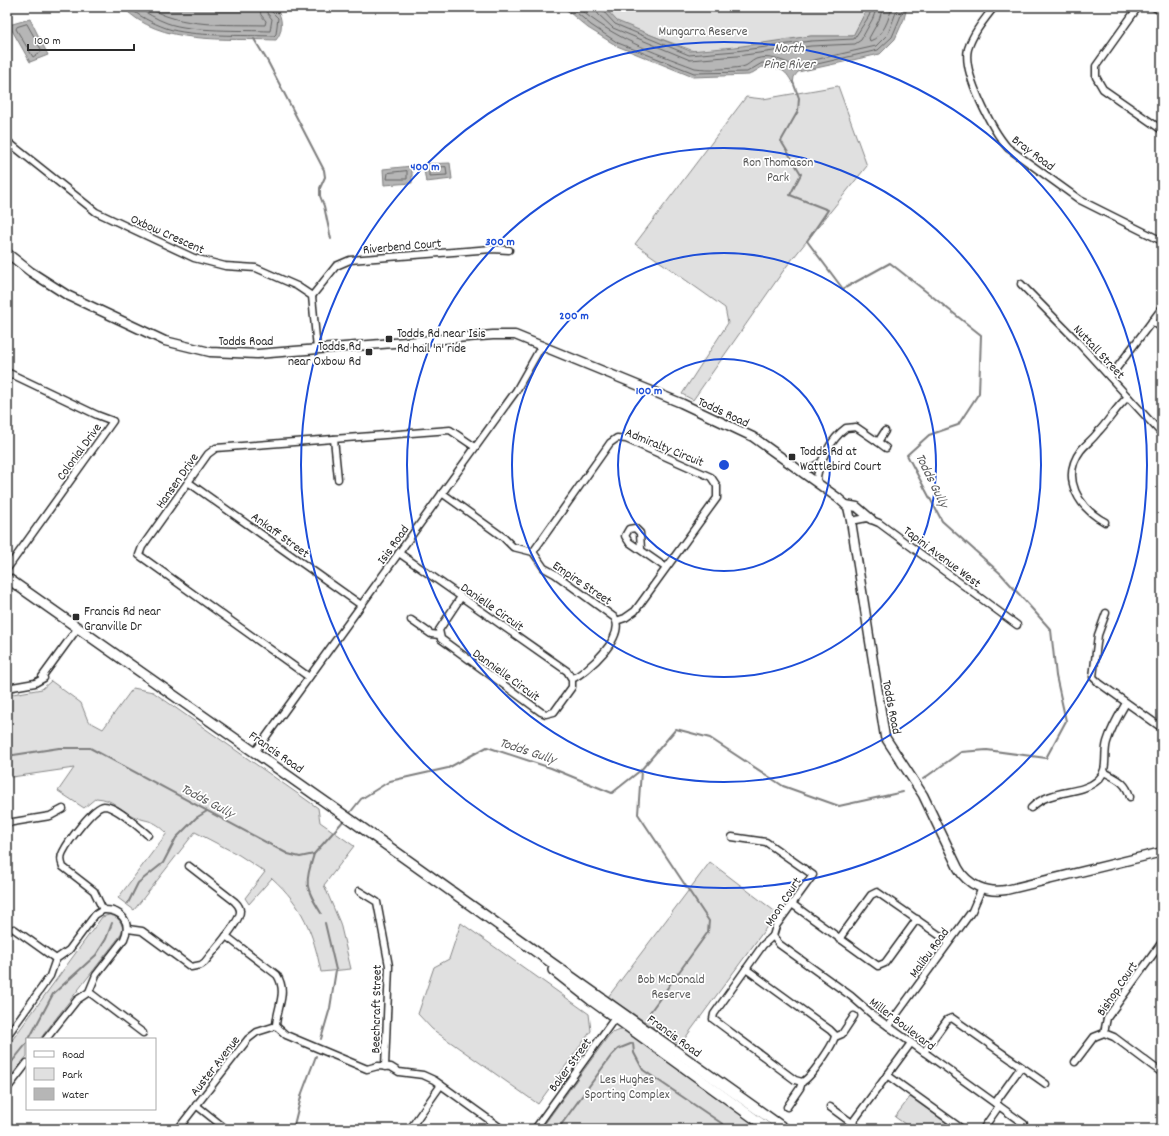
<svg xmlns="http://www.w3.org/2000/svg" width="1169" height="1136" viewBox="0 0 1169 1136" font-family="Dekko,sans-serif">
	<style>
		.green { fill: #e0e0e0; stroke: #868686 }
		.water { fill: #b6b6b6; stroke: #7e7e7e }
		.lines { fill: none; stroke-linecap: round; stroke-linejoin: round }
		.shore { stroke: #636363; stroke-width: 1 }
		.stream { stroke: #7e7e7e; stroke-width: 2 }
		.minor-casing { stroke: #2b2b2b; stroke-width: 9 }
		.tertiary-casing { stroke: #2b2b2b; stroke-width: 11 }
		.secondary-casing { stroke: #2b2b2b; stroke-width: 12 }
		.minor { stroke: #fff; stroke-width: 6 }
		.tertiary { stroke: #fff; stroke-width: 8 }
		.secondary { stroke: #fff; stroke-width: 9 }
		.ring { fill: none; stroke: #1d4ed8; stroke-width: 2 }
		.poi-dot { fill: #2b2b2b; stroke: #fff; stroke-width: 1.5 }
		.labels { text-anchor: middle; stroke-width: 3.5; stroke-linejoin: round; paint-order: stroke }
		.park-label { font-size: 13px; fill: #585858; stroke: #fff }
		.street-label { font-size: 13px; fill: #2b2b2b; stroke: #fff }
		.poi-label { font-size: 13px; fill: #2b2b2b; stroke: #fff; text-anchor: start }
		.water-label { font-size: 14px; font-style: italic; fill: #5c5c5c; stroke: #fff }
		.centre { fill: #1d4ed8; stroke: #fff; stroke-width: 2 }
		.ring-label { font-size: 12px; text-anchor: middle; font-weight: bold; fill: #1d4ed8; stroke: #fff; stroke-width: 3.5; stroke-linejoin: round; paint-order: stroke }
	</style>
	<rect width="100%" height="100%" fill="#fff"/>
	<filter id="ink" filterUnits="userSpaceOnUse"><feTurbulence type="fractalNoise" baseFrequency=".025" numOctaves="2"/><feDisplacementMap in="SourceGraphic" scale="8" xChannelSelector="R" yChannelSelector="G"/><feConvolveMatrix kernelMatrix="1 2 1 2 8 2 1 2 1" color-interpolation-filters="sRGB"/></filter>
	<g filter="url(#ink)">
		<g class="green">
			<polygon points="600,7 868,7 853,36 811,36 702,54 610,20"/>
			<polygon points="838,86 867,166 786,267 693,400 682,394 728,323 725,308 635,244 746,97 763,99"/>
			<path d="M51 681 81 703 88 721 103 729 133 688 153 692 318 808 320 822 354 846 324 885 340 923 351 969 321 972C313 932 303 906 272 878L249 904 245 898 265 872 239 855 195 832 134 910 118 898 167 833C152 818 149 823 133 816 118 809 114 799 96 798L84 808 58 791 74 768 12 777 7 776V695L42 689Z"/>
			<polygon points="710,862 777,913 680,1045 608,997"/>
			<path d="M109 915C117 916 120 920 123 928L120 936 40 1039H27V1056L7 1081V1047L102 917Z"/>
			<polygon points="461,923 589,1014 591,1031 538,1104 432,1029 418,1014 434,967 449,959"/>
			<polygon points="621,1030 626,1031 764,1129 541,1129 607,1038 611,1033"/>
			<polygon points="910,1097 948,1124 945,1129 912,1129 895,1117"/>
		</g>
		<g class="water">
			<path d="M123 7 271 8 277 10C283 18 283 32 276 40 227 38 159 46 123 7Z"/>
			<path d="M563 7H604L617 21 690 51 735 47 811 36H853L868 7H907L904 19 895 39 880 54 798 72 794 77 793 84C784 67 780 69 762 67L749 75 693 77 617 46 588 28Z"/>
			<polygon points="30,19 48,55 30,62 9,25"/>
			<polygon points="450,163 452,179 426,182 423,164"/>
			<polygon points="412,166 412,183 384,185 383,169"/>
		</g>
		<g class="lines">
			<g class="shore">
				<path d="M128 7C139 16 152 23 166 28 191 37 245 35 274 36L276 34 278 18 271 11V7"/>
				<path d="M137 7C147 13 156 19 167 23 191 32 243 30 270 31L272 19 267 13 266 7"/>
				<path d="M148 7C179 28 228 24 265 25L266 21 261 15 259 7"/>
				<polyline points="570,7 591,25 618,43 694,73 747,72 762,63 783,66 792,71 800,68 878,50 892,37 900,18 903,7"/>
				<path d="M577 7C615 39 650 51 695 68 710 70 727 69 742 67 748 66 751 61 756 59 767 55 783 60 792 65L876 46 888 34 898 7"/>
				<polyline points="597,7 598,14 613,28 690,60 737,56 811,46 855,44 861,40 873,18 877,7"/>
				<polyline points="602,7 603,11 615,24 689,55 736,51 811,41 854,39 869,16 872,7"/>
				<path d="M883 7 879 20 869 38 870 41C883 37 889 19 892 7"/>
				<polygon points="27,24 42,51 33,57 16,29 17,27"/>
				<polygon points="446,167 447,175 429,176 429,168"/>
				<polygon points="407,171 407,179 387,179 388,173"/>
			</g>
			<g class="stream">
				<polyline points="254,39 268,62 324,170 325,177 320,188 320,196 324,206 331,239"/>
				<polyline points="793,82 799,98 798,111 781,141 801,174 790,195 828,210 807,241 843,289 890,263 981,335 979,393 958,425 929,435 907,455 942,521 1001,574 1051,630 1056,676 1066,721 1046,758 987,750 961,752 923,779"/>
				<polyline points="7,756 59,748 90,748 288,854 300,857 314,854 345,819"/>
				<polyline points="641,771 638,814 709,921 708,932 650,1012"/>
				<polyline points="349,814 361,799 390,781 448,768 487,747 551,768 612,793 641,770 676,729 710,738 783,786 839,806 903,792"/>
				<path d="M314 854C305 884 304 886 321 913"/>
				<polyline points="128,903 138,883 163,863 176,838 196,818 207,811"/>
				<polyline points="29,1039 53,994 96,955 106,939 112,923"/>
				<polyline points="321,1039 330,1008 336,970 325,923"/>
				<polyline points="7,1068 27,1043"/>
				<polyline points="293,1129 302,1093 316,1056"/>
				<polyline points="558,1129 611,1056 618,1049 633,1043 634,1053 643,1070 730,1129"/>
			</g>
			<defs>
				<g id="minor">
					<path d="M994 7C984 20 973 33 968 49 962 72 992 130 1008 148L1080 200 1162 241"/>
					<polyline points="1138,7 1096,66 1096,77 1103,89 1162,130"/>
					<polyline points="1154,7 1162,12"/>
					<polyline points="7,141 96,212 194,258 225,266 256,268 297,286 312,296 317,349"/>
					<polyline points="1021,284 1074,338 1162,434"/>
					<polyline points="312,296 336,266 350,260 492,249 509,250"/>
					<polyline points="1152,321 1162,328"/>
					<polyline points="7,372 97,415 113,421 7,569"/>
					<polyline points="1110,377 1162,308"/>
					<polyline points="885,431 878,442 886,448"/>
					<polyline points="334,439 338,479"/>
					<polyline points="803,472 820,463"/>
					<polyline points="188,482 361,605"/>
					<path d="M817 482C816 465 832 438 846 428L856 427 878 442"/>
					<path d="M442 493 503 537 513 547 533 552 544 568 555 574 615 618C625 638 588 671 572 679"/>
					<polyline points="851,521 867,518 879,523 1017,625"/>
					<path d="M1105 522C1079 508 1060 478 1081 450 1086 444 1093 439 1098 432 1109 421 1116 407 1128 397"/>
					<polyline points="641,549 640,533 635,528 629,529 625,536 629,542 665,567"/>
					<polyline points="533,552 610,443 617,438 626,439 711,477 717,486 717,498 635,611 625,618 616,621"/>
					<polyline points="399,553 567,671 572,679 572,687 554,712 546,714 541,712 441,639 439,630 461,597"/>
					<polyline points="1106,613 1098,635 1093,677 1099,683 1162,728"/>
					<polyline points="411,620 431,634 439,635"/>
					<polyline points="309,677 139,555 142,547 208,454 216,448 450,430 475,447"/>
					<polyline points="7,688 35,683 44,678 42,677 77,629"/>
					<polyline points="255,752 516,391 542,345"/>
					<path d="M1104 772C1117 779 1126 782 1130 797"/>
					<path d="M1031 808C1050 788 1080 796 1098 780 1109 770 1103 755 1107 742 1111 728 1119 715 1126 703"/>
					<polyline points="7,823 50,816 63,809"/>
					<polyline points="732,837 766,842 813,875 776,926 773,936"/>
					<polyline points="359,891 377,902 389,966 385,1067"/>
					<polyline points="792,904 878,966 885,963 917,919"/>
					<path d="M103 910 94 891 63 867C61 862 60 857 63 852 68 842 93 807 104 806 116 806 138 827 148 835"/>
					<polyline points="14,929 56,959"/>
					<path d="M128 929 142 931 191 967 201 965 205 962C212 952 241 922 240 911 240 906 237 904 234 901L189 866"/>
					<path d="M226 936 277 975C288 993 277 1006 276 1026L286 1035 367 1069 378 1066 391 1067 399 1072 423 1075 434 1080 502 1129"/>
					<polyline points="773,936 779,944 851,996 874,1016 1024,1124"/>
					<polyline points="773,936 763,945 714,1014 713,1019 795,1080 802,1082"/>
					<polyline points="839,939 871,895 877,892 949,942"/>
					<path d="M746 969 830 1030 835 1035C835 1043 810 1079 802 1082L800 1088 787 1107"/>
					<polyline points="89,992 143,1033"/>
					<polyline points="888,1026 972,911 982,888"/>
					<polyline points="1104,1033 1107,1018 1162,942"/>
					<path d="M7 1036 50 976 56 959 69 950 95 915 103 910C121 909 132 922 124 939L96 975 89 992 77 1000 46 1039"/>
					<polyline points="835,1037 842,1034 854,1016"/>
					<polyline points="924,1052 947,1020 952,1018 1046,1084"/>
					<polyline points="1075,1062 1094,1037 1104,1033 1114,1037 1162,1073"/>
					<polyline points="887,1075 962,1129"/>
					<polyline points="7,1089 27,1063"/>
					<polyline points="995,1103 1021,1067"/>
					<polyline points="196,1105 226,1129"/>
					<polyline points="830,1107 860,1129"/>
					<polyline points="852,1123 911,1043"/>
					<polyline points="178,1129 248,1039 257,1032 276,1026"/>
					<polyline points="410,1129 441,1085"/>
					<polyline points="535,1129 617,1015"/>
					<polyline points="983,1129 999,1106"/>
				</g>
				<g id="tertiary">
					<path d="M7 253 31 272 67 295 165 341 210 352 257 354 493 335H515L681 403 753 437 838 498 848 507 851 521 885 737 923 795 958 868C968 886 987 893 1006 890L1162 852"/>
					<polyline points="846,505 857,507 871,519"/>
				</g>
				<g id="secondary">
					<polyline points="7,578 375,837 785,1129"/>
					<polyline points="553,970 591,1000 769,1129"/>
				</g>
			</defs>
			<use href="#minor" class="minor-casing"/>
			<use href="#tertiary" class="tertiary-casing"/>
			<use href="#secondary" class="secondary-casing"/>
			<use href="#minor" class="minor"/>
			<use href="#tertiary" class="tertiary"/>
			<use href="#secondary" class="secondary"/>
		</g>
	</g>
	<g class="ring">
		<circle cx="724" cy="465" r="106"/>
		<circle cx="724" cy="465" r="212"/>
		<circle cx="724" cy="465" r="317"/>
		<circle cx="724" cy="465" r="423"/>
	</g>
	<g class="poi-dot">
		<rect x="385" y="335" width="8" height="8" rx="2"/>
		<rect x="365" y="348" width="8" height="8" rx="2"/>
		<rect x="788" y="453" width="8" height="8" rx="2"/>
		<rect x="72" y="613" width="8" height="8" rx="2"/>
	</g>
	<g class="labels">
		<g class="park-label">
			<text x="703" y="35">Mungarra Reserve</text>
			<text x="778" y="166">Ron Thomason<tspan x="778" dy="15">Park</tspan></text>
			<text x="671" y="983">Bob McDonald<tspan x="671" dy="15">Reserve</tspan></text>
			<text x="627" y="1083">Les Hughes<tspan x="627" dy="15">Sporting Complex</tspan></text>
		</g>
		<g class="street-label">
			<text transform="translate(1034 152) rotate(37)" y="5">Bray Road</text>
			<text transform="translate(168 233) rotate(24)" y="5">Oxbow Crescent</text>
			<text transform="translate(402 245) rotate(-5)" y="5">Riverbend Court</text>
			<text x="246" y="345">Todds Road</text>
			<text transform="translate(1100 351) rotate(47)" y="5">Nuttall Street</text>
			<text transform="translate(724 411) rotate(25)" y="5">Todds Road</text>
			<text transform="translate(665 446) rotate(22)" y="5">Admiralty Circuit</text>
			<text transform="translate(78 451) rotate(-54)" y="5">Colonial Drive</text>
			<text transform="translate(176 480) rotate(-55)" y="5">Hansen Drive</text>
			<text transform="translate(281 534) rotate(36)" y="5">Ankaff Street</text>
			<text transform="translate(392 544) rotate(-54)" y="5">Isis Road</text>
			<text transform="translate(943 556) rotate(37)" y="5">Tapini Avenue West</text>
			<text transform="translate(583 582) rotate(34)" y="5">Empire Street</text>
			<text transform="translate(493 606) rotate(35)" y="5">Danielle Circuit</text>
			<text transform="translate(507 674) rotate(36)" y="5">Dannielle Circuit</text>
			<text transform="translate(893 707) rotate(79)" y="5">Todds Road</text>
			<text transform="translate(277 751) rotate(35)" y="5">Francis Road</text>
			<text transform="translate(782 901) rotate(-57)" y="5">Moon Court</text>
			<text transform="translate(928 952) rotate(-54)" y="5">Malibu Road</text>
			<text transform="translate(1116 988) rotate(-56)" y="5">Bishop Court</text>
			<text transform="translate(375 1009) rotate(-89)" y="5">Beechcraft Street</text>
			<text transform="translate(903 1023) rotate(37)" y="5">Miller Boulevard</text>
			<text transform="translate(675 1035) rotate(36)" y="5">Francis Road</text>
			<text transform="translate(569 1064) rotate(-54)" y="5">Baker Street</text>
			<text transform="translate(214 1065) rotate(-52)" y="5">Auster Avenue</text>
		</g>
		<g class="poi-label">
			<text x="397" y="337">Todds Rd near Isis<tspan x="397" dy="15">Rd hail 'n' ride</tspan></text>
			<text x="361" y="350" text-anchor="end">Todds Rd<tspan x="361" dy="15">near Oxbow Rd</tspan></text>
			<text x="800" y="455">Todds Rd at<tspan x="800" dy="15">Wattlebird Court</tspan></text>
			<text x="84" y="615">Francis Rd near<tspan x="84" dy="15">Granville Dr</tspan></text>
		</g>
		<g class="water-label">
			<text x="789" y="52">North<tspan x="789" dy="16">Pine River</tspan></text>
			<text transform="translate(933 480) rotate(64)" y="5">Todds Gully</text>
			<text transform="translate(528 750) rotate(18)" y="5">Todds Gully</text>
			<text transform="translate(208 800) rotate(28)" y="5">Todds Gully</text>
		</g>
	</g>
	<circle cx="724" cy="465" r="6" class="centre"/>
	<g class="ring-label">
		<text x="425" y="170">400 m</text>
		<text x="500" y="245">300 m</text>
		<text x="574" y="319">200 m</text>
		<text x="649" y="394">100 m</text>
	</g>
	<rect width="1169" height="1136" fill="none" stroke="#fff" stroke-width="24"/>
	<rect x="12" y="12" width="1145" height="1112" fill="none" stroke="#2b2b2b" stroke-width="1.5" filter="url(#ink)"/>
	<rect x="26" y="1038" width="130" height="72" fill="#ffffff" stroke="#aaaaaa"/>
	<rect x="34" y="1051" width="20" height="6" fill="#ffffff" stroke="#aaaaaa"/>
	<text x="62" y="1058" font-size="12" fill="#2b2b2b">Road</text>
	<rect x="34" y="1068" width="20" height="12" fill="#e0e0e0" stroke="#aaaaaa"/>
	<text x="62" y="1078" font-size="12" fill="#2b2b2b">Park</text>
	<rect x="34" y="1088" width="20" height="12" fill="#b6b6b6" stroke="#aaaaaa"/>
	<text x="62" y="1098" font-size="12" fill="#2b2b2b">Water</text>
	<path d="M28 44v6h106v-6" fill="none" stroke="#2b2b2b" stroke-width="2"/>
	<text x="34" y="44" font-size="12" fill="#2b2b2b" stroke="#ffffff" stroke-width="3" paint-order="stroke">100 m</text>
</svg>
